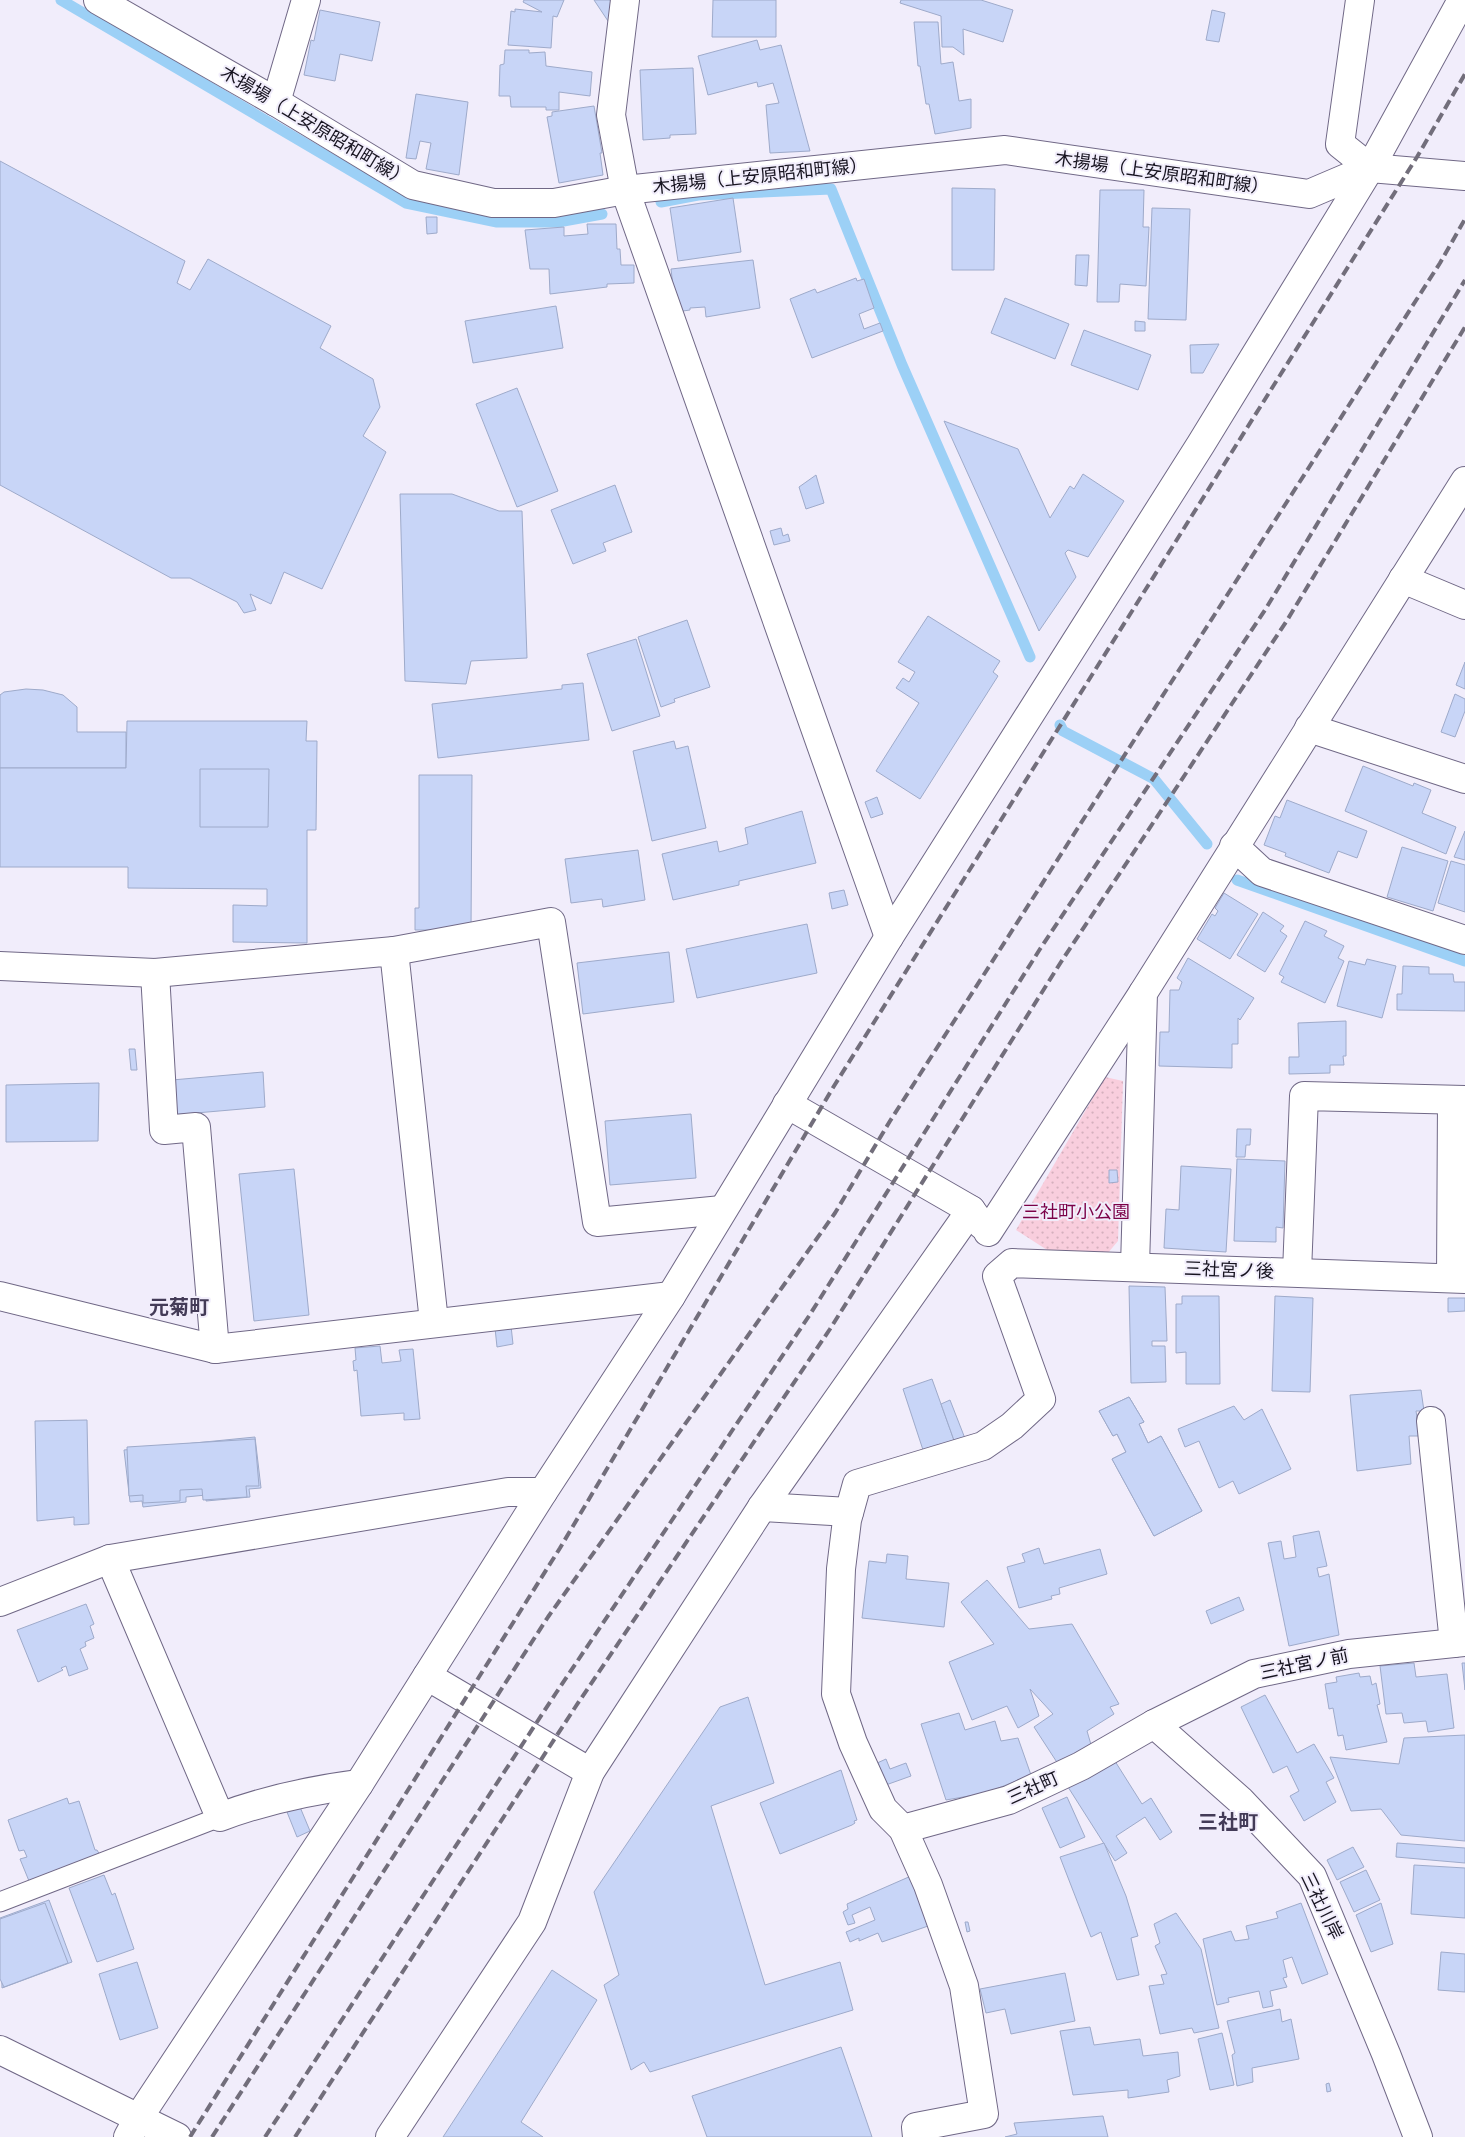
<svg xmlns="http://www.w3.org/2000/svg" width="1465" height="2137" viewBox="0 0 1465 2137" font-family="'Roboto Condensed','Noto Sans JP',sans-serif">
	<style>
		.park { fill: url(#park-dots) }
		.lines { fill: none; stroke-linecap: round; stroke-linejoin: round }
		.stream { stroke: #9cd0f6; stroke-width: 11 }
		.building { fill: #c8d5f7; stroke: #9eaaca }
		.service-casing { stroke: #706886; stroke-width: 21 }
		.minor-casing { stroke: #706886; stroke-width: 30 }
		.tertiary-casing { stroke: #706886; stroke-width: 30 }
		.secondary-casing { stroke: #706886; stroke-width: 30 }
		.service { stroke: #fff; stroke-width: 19 }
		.minor { stroke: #fff; stroke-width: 28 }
		.tertiary { stroke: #fff; stroke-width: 28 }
		.secondary { stroke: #fff; stroke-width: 28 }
		.rail { stroke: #726e7b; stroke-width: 4; stroke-dasharray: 10 5; stroke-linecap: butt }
		.labels { text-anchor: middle; stroke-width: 4; stroke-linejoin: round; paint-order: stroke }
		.street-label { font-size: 18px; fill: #171420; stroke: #f1edfb }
		.park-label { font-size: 18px; fill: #7b0147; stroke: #f1edfb }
		.quarter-label { font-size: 20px; font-weight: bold; fill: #433b57; stroke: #f1edfb }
	</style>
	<defs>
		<pattern id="park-dots" width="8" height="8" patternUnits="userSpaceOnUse" patternTransform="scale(1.25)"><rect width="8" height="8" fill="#f9cedd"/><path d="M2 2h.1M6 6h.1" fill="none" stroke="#d5b0bd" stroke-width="1.8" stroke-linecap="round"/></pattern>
	</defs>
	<rect width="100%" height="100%" fill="#f1edfb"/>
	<polygon class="park" points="1105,1077 1123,1081 1118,1241 1107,1254 1055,1255 1016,1230"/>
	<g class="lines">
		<g class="stream">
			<polyline points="61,0 406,203 497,222 558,222 602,214"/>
			<polyline points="661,202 698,195 831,189 902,365 1030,657"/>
			<polyline points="1060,725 1063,731 1154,779 1207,844"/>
			<polyline points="1237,880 1465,961"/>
		</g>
	</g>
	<g class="building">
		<polygon points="524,0 564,0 557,17 553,16 551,48 508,45 511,11 515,12 515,9 542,12 523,2"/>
		<polygon points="594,0 610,0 612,4 610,24"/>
		<polygon points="713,0 776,0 776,37 712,37"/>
		<polygon points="901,0 981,0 1013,10 1003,42 963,29 964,55 953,47 942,47 941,16 900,3"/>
		<polygon points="320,10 380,22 372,61 340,54 335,81 304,75 311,40 314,41"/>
		<polygon points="1212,10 1225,13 1219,42 1206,40"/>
		<polygon points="914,22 938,22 941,64 953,62 959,101 971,99 971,128 935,134 929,104 926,104 920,66 918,66"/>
		<polygon points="757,40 760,50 781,45 810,151 770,153 766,105 779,103 773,83 758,87 757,82 708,95 698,56"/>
		<polygon points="505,50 529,50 529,53 545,52 546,66 592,72 590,96 559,92 559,110 546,110 546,107 511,107 510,96 499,96 500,65 504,64"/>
		<polygon points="693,68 696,134 670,135 670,138 643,140 640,70"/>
		<polygon points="416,94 468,102 459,175 426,169 431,143 420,141 416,159 406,158"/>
		<polygon points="594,106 602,153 600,153 603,175 559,183 547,117 552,116 552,112"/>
		<polygon points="0,161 185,261 177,283 190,290 208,259 331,326 320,348 373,379 380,407 363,436 386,452 322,589 284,572 271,604 250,594 256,610 244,613 237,602 190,578 171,578 0,485"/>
		<polygon points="952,188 995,189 994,270 952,270"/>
		<polygon points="1100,190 1144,190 1143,227 1149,227 1146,286 1120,284 1119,302 1097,302"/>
		<polygon points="733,198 741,252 678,261 670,208"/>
		<polygon points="1152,208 1190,209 1186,320 1148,319"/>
		<polygon points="426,217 437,217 437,233 427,234"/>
		<polygon points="587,224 616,224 617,249 620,249 621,265 634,265 634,283 607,284 607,287 550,294 549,269 530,269 525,230 564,227 564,236 588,234"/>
		<polygon points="1076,255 1089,255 1087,286 1075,285"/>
		<polygon points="753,260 760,308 706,317 705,307 690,308 690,310 676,312 671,269"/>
		<polygon points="856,278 857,281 864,279 874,308 859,314 864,329 880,323 883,331 812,358 790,299 815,289 817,293"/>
		<polygon points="1005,298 1069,324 1055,359 991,333"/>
		<polygon points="556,306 563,348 473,363 465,321"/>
		<polygon points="1135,321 1145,322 1145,331 1135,331"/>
		<polygon points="1084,330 1151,355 1138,390 1071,365"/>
		<polygon points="1219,344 1203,373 1191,373 1190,345"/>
		<polygon points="517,388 558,491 517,507 476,404"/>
		<polygon points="944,421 1018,449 1050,518 1070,486 1074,489 1083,474 1124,501 1088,557 1068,550 1065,553 1076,577 1039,631"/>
		<polygon points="816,475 824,503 806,509 799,487"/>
		<polygon points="615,485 632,532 603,543 606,551 573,564 551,510"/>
		<polygon points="400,494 452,494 499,511 522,511 527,658 471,661 466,684 405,681"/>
		<polygon points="781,528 783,536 788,534 790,541 774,545 770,531"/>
		<polygon points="928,616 1000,661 993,672 998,676 920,799 876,771 919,703 896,688 903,678 909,682 915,672 898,662"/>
		<polygon points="687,620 710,687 674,699 675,702 661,707 638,637"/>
		<polygon points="636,639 660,716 612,731 587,654"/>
		<polygon points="1465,662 1465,689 1456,685"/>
		<polygon points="583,683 589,740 438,758 432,704 562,689 562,685"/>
		<polygon points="26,689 43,690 63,695 77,707 77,732 126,732 126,768 0,768 0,695 4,692"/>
		<polygon points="1455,694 1465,699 1465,711 1455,737 1441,732"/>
		<polygon points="127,721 307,721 306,741 317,741 316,830 307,830 307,943 233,942 233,905 267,906 267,889 128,888 128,867 0,867 0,768 126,768"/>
		<polygon points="674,741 676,749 688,746 706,828 652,841 633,751"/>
		<polygon points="1363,766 1413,786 1414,783 1431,790 1422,813 1456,827 1446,854 1345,811"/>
		<polygon points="200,769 269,769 268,827 200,827"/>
		<polygon points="419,775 472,775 471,930 415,930 415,908 419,908"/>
		<polygon points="877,797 883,814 871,818 865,802"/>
		<polygon points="1287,800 1367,831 1357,858 1338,851 1329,873 1285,856 1286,853 1264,845 1275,816 1280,818"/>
		<polygon points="802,811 816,863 739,881 739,885 673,900 662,854 717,841 719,852 748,844 745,828"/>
		<polygon points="1465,831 1465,860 1454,857"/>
		<polygon points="1402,847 1448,861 1433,911 1387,897"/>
		<polygon points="638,850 645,900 603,907 602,899 571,903 565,859"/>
		<polygon points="1451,861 1465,865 1465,912 1438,903"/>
		<polygon points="844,890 848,905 832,909 829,893"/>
		<polygon points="1224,893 1258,914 1230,959 1197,939 1212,914 1215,916 1218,911 1215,908"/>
		<polygon points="1263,912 1284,926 1280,931 1287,936 1265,972 1237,955"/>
		<polygon points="1305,921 1327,931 1324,936 1344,946 1338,958 1344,961 1325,1003 1281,982 1284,977 1279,974"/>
		<polygon points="807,924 817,973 697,998 686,949"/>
		<polygon points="669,952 674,1002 583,1014 577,963"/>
		<polygon points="1188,958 1254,998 1240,1020 1238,1018 1238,1044 1232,1044 1232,1068 1159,1066 1160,1032 1169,1032 1170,990 1179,990 1182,982 1177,978"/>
		<polygon points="1367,959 1396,966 1382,1018 1337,1006 1349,961 1365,965"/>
		<polygon points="1403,966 1429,967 1429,974 1453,974 1454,982 1465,982 1465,1011 1397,1010 1397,994 1402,994"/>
		<polygon points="1346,1021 1346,1056 1343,1056 1344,1065 1330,1065 1330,1073 1289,1074 1289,1057 1299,1057 1298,1023"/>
		<polygon points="129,1049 135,1049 137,1070 131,1070"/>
		<polygon points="263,1072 265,1107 173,1115 172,1080"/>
		<polygon points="99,1083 98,1141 6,1142 6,1085"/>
		<polygon points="691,1114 696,1178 610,1185 605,1121"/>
		<polygon points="1237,1129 1251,1129 1250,1145 1246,1145 1245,1157 1236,1157"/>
		<polygon points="1237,1159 1285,1161 1283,1228 1276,1227 1276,1242 1234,1241"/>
		<polygon points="1181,1166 1231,1169 1226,1252 1164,1248 1166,1209 1179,1210"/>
		<polygon points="294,1169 309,1315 254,1321 239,1174"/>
		<polygon points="1109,1170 1117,1170 1118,1182 1109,1183"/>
		<polygon points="1129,1286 1165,1287 1167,1341 1152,1341 1152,1346 1165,1346 1166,1382 1131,1383"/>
		<polygon points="1182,1296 1219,1296 1220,1384 1186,1384 1186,1352 1176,1353 1176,1304 1182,1304"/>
		<polygon points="1275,1296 1313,1298 1310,1392 1272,1391"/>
		<polygon points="1448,1298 1465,1298 1465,1311 1448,1312"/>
		<polygon points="511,1326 513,1344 497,1347 495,1328"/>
		<polygon points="380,1346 382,1363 401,1361 399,1350 413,1349 420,1419 404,1420 404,1413 361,1416 357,1370 354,1371 353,1361 356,1360 355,1348"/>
		<polygon points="932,1379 955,1443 924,1453 903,1389"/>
		<polygon points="1421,1390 1424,1411 1416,1411 1420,1436 1409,1436 1411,1464 1357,1471 1350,1395"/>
		<polygon points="1129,1397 1144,1422 1139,1424 1148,1443 1161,1436 1202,1511 1154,1536 1112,1459 1126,1452 1117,1434 1113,1436 1099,1411"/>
		<polygon points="1129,1397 1144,1422 1139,1424 1148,1443 1161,1436 1202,1511 1154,1536 1112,1459 1126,1452 1117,1434 1113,1436 1099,1411"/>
		<polygon points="950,1400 966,1441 956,1446 941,1404"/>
		<polygon points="1234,1406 1244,1420 1262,1409 1291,1469 1239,1494 1233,1481 1219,1488 1199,1441 1185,1447 1178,1429"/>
		<polygon points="87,1420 89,1524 74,1525 74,1517 37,1521 35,1421"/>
		<polygon points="255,1437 261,1488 249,1489 250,1497 206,1501 206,1495 186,1497 186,1502 143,1507 142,1501 130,1502 124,1450"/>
		<polygon points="255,1439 259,1486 246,1486 247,1497 203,1500 202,1489 180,1490 180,1501 143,1503 143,1495 129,1496 127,1447"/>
		<polygon points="1319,1531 1327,1566 1317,1568 1319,1577 1329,1574 1339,1635 1289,1646 1268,1543 1281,1541 1284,1559 1296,1557 1293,1536"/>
		<polygon points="1039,1548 1044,1564 1100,1549 1107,1574 1059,1588 1060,1594 1051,1596 1052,1599 1019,1608 1007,1567 1025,1562 1022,1554"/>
		<polygon points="887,1554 908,1556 906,1579 949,1583 944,1627 862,1618 869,1561 886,1563"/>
		<polygon points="987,1580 1029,1629 1072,1624 1119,1704 1110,1707 1114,1714 1087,1731 1092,1748 1060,1767 1034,1727 1053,1714 1030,1689 1039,1716 1018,1728 1007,1706 972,1720 949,1662 994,1644 961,1602"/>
		<polygon points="1239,1597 1244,1610 1211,1624 1206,1611"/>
		<polygon points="86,1604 94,1624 90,1626 94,1638 85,1642 86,1646 80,1649 88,1669 69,1676 66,1666 61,1668 63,1670 38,1682 17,1630"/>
		<polygon points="1414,1663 1416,1677 1447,1674 1454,1728 1428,1732 1426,1721 1404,1723 1402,1713 1386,1714 1380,1666"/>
		<polygon points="1462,1663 1465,1663 1465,1690"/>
		<polygon points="1359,1673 1360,1677 1370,1676 1372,1685 1376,1683 1380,1704 1377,1705 1387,1742 1346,1750 1343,1735 1338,1736 1333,1708 1329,1709 1325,1684 1337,1682 1336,1677"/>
		<polygon points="1265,1695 1297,1753 1314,1744 1334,1778 1326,1782 1336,1802 1304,1821 1290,1796 1299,1791 1287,1766 1273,1773 1241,1707"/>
		<polygon points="748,1697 774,1783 711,1806 765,1985 840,1962 853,2010 650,2072 644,2062 631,2070 604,1985 619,1975 594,1892 720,1707"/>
		<polygon points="959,1713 965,1730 995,1721 1001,1741 1018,1738 1031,1775 986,1793 946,1800 921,1724"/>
		<polygon points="1465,1735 1465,1841 1401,1835 1381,1809 1351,1811 1330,1757 1399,1764 1404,1738"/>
		<polygon points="1113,1758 1142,1804 1151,1798 1172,1832 1160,1840 1145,1817 1116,1836 1127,1853 1115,1861 1068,1787"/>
		<polygon points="886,1759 890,1769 906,1763 911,1776 883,1786 875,1764"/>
		<polygon points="841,1770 857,1820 854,1821 855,1823 852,1825 780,1854 760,1803"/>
		<polygon points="1067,1797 1085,1837 1060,1848 1042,1808"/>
		<polygon points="67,1798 69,1804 79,1801 95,1850 97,1850 100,1855 29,1881 20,1859 27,1857 24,1850 19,1851 8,1820"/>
		<polygon points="300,1807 310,1831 297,1837 287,1812"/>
		<polygon points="1104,1843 1126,1896 1138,1936 1131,1938 1139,1975 1117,1980 1101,1932 1091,1937 1060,1857"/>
		<polygon points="1397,1843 1465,1848 1465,1863 1396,1857"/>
		<polygon points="1353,1847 1364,1867 1337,1880 1327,1860"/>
		<polygon points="1414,1865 1465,1868 1465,1918 1411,1914"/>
		<polygon points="1366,1870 1380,1900 1354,1912 1340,1882"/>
		<polygon points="104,1875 112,1895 115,1893 134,1949 97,1962 69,1888"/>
		<polygon points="911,1876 931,1925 882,1942 878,1933 859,1941 859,1938 850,1942 846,1932 875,1920 870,1907 852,1915 855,1923 848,1925 843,1912 848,1909 847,1904"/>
		<polygon points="49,1900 72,1962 2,1988 0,1918"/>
		<polygon points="45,1903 68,1963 4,1987 0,1979 0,1919"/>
		<polygon points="1301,1903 1328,1974 1302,1984 1292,1957 1283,1960 1287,1977 1283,1978 1287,1987 1270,1991 1273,2006 1263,2008 1259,1991 1228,1998 1229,2002 1217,2005 1203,1939 1231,1931 1235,1941 1249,1939 1246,1926 1278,1918 1276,1912"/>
		<polygon points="1381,1903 1393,1944 1371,1952 1356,1915"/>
		<polygon points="1176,1913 1201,1949 1219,2028 1194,2033 1192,2028 1160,2034 1149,1986 1164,1984 1161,1975 1167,1974 1155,1946 1160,1943 1154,1924"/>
		<polygon points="965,1922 968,1922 970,1931 967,1932"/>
		<polygon points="1441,1952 1465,1954 1465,1992 1438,1990"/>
		<polygon points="137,1962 158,2028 120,2040 99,1974"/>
		<polygon points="552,1970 597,2000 521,2122 543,2137 443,2137"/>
		<polygon points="1065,1973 1075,2021 1011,2034 1005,2009 986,2013 980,1989"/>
		<polygon points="1280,2009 1282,2022 1291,2019 1299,2059 1252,2068 1253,2082 1237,2086 1232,2055 1235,2053 1227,2021"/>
		<polygon points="1090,2027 1094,2045 1140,2039 1143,2056 1178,2052 1180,2076 1167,2080 1169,2092 1128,2098 1128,2090 1073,2095 1060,2031"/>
		<polygon points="1222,2033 1234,2085 1210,2090 1198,2039"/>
		<polygon points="841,2047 872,2137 707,2137 692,2096"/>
		<polygon points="1329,2083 1331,2091 1327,2092 1326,2084"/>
		<polygon points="1103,2116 1108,2137 1005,2137 1017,2134 1014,2123"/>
	</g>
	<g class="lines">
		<defs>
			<polyline id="service" points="0,1902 220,1817"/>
			<g id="minor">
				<polyline points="625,0 611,115 625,190 889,937"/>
				<polyline points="1360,0 1340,144 1370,168"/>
				<polyline points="276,102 306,0"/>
				<polyline points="1403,579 1465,605"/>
				<polyline points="1309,728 1465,779"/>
				<polyline points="1234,846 1262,872 1465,940"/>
				<polyline points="394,951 551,922 597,1222 722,1210"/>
				<polyline points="0,966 155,973 394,951 434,1322"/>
				<polyline points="155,973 164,1130 196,1127 215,1349"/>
				<polyline points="787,1104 971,1210 982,1225"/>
				<polyline points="988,1232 1143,993"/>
				<polyline points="1135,1266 1143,993 1465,481"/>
				<polyline points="1297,1272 1304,1096 1465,1100"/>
				<polyline points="1451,1278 1452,1100"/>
				<polyline points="0,1296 215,1349 671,1296"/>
				<polyline points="1431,1421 1454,1643"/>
				<polyline points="762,1507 849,1512"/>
				<path d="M110 1559 220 1817C265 1800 312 1790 359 1784"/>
				<polyline points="0,1602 110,1559 508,1492 543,1492"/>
				<polyline points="427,1676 590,1772"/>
				<polyline points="1154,1724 1241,1801 1312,1876 1386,2054 1418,2137"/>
				<polyline points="903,1829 1009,1800 1081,1766 1154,1724 1254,1674 1349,1654 1465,1642"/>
				<polyline points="128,2137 139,2117 359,1784 543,1492 671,1296 889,937 1201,444 1370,168 1462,0"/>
				<polyline points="390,2137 532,1922 590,1772 762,1507 971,1210"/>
				<polyline points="917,2137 916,2127 984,2114 964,1986 928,1885 903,1829 883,1809 853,1743 836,1694 841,1569 847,1520 857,1484 983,1446 1012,1426 1041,1399 997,1276 1012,1263 1465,1279"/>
			</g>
			<polyline id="tertiary" points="0,2050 177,2137"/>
			<polyline id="secondary" points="98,0 276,102 413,185 493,203 554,203 625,190 1005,150 1309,194 1370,168 1465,176"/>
		</defs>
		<use href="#service" class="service-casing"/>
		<use href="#minor" class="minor-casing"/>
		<use href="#tertiary" class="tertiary-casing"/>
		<use href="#secondary" class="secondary-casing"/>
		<use href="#service" class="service"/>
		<use href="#minor" class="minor"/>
		<use href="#tertiary" class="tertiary"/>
		<use href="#secondary" class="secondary"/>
		<g class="rail">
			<polyline points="190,2137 560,1548 834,1086 1417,157 1465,74"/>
			<polyline points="212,2137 548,1617 835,1213 890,1121 1440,263 1465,219"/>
			<polyline points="265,2137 556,1693 809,1316 1040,949 1265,610 1465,280"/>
			<polyline points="295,2137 576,1706 830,1329 1061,962 1286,622 1465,327"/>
		</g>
	</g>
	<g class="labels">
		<g class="street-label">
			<text transform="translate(315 126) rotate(31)" y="6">木揚場（上安原昭和町線）</text>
			<text transform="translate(1162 173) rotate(8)" y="6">木揚場（上安原昭和町線）</text>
			<text transform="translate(760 176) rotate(-6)" y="6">木揚場（上安原昭和町線）</text>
			<text transform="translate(1229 1270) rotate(2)" y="6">三社宮ノ後</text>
			<text transform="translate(1304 1664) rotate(-12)" y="6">三社宮ノ前</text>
			<text transform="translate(1033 1788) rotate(-24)" y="6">三社町</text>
			<text transform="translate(1322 1906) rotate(64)" y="6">三社川岸</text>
		</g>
		<g class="park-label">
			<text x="1076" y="1218">三社町小公園</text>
		</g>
		<g class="quarter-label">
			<text x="179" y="1314">元菊町</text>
			<text x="1228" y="1829">三社町</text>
		</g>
	</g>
</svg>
